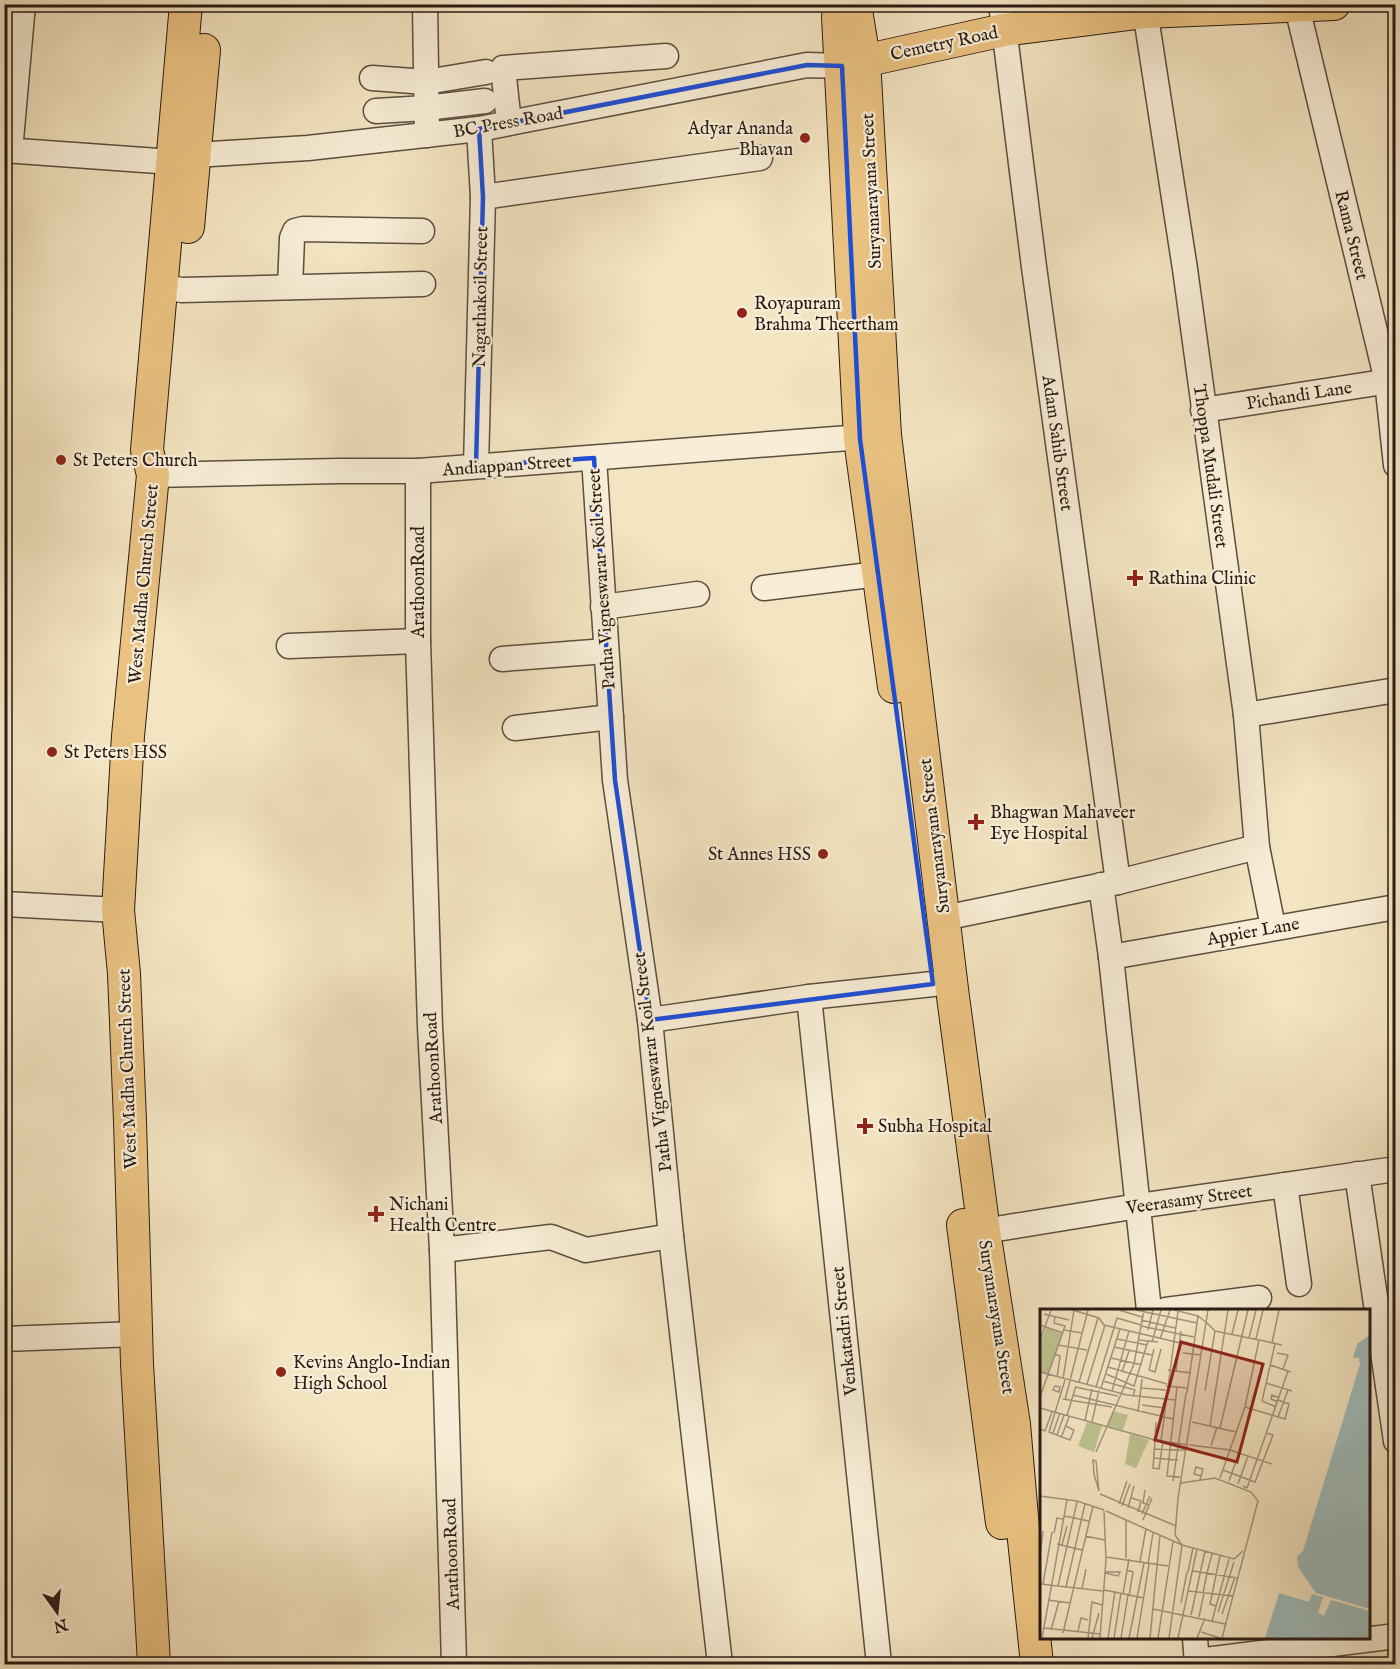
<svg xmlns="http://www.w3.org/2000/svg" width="1400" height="1669" viewBox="0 0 1400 1669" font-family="'IM FELL English',serif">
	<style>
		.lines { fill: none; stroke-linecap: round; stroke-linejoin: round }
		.minor-casing { stroke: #5c4e40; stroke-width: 27 }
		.major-casing { stroke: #291b15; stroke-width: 34 }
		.minor { stroke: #f8eed7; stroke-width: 24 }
		.major { stroke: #eac281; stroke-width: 32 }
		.marked { fill: none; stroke: #1d4ed8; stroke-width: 4.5; stroke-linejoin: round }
		.poi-dot { fill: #8f2418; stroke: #f8eed7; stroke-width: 2 }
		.labels { text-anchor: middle; stroke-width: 4.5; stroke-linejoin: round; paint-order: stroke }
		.street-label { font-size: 18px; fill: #291b15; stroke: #f8eed7 }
		.poi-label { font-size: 18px; fill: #291b15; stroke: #f8eed7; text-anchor: start }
		.inset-river { fill: none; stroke: #9fbdbd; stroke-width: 3 }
		.inset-road { fill: none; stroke: #a3947d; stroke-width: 1.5 }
		.view { fill: #8f2418; fill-opacity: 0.15; stroke: #8f2418; stroke-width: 3 }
		.inset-edge { fill: none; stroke: #291b15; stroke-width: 3 }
	</style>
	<rect width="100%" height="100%" fill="#f4e5c2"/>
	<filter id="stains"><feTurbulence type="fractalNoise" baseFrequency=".00333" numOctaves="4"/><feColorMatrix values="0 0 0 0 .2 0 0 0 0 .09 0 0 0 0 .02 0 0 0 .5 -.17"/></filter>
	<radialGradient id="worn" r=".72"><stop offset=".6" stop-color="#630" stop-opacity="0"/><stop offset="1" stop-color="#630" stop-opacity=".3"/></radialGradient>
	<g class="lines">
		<defs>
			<g id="minor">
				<polyline points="425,4 427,135"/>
				<polyline points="1001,4 1034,267 1118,882"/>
				<polyline points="1144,4 1185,269 1246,715 1257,847 1273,927"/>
				<polyline points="1297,7 1387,381 1396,465"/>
				<polyline points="372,78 426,82 486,72"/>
				<polyline points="376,111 426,108 485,101"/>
				<polyline points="509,123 503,68 666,56"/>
				<polyline points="4,150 172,162 195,155 308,148 479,129 807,65 842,66"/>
				<polyline points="10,151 23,4"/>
				<polyline points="483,197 760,158"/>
				<polyline points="161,287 182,290 423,284"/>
				<polyline points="290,287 292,238 295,231 303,229 422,231"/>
				<polyline points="1203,410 1396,380"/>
				<polyline points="594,458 615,780 650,1020 671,1236 720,1664"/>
				<polyline points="476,466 483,197 479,129"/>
				<polyline points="418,471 418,641 430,1027 442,1250 454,1664"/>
				<polyline points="153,475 338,471 418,471 875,436"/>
				<polyline points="764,588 878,574"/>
				<polyline points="603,607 697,594"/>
				<polyline points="289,646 418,641"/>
				<polyline points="502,659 606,651"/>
				<polyline points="1246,715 1396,690"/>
				<polyline points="515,728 611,717"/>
				<polyline points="1101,885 1111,957 1149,1310"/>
				<polyline points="4,904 118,910"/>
				<polyline points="944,918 1118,882 1257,847"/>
				<polyline points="1111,957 1396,907"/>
				<polyline points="809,997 879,1664"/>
				<polyline points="650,1020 809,997 933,984"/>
				<polyline points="1357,1174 1396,1441"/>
				<polyline points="1285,1185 1299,1284"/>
				<polyline points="984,1231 1138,1206 1396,1169"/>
				<polyline points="442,1250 551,1237 586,1250 671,1236"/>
				<polyline points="1166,1310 1259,1298"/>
				<polyline points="4,1339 136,1334"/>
				<polyline points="1195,1638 1197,1664"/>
				<polyline points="1197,1661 1396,1636"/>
			</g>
			<g id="major">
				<polyline points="855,4 864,59 885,435 952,989 984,1231 1014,1424 1024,1540 1037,1664"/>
				<polyline points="838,17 860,439 894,687"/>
				<polyline points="845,65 1004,30 1145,12 1334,4"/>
				<polyline points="188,227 204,50"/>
				<polyline points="963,1225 1002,1523"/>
				<polyline points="154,1664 137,1364 130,1121 124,974 118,910 128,736 153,475 147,450 186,4"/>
			</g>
		</defs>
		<use href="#minor" class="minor-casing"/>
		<use href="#major" class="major-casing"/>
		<use href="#minor" class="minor"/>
		<use href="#major" class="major"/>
	</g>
	<path class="marked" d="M807 65 842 66 860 439 933 984 650 1020 615 780 594 458 476 466 483 197 479 129Z"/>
	<g class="poi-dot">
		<circle cx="805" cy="138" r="6"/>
		<circle cx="742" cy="313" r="6"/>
		<circle cx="61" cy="460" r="6"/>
		<path d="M1132 569h6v6h6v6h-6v6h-6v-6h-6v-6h6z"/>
		<circle cx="52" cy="752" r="6"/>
		<path d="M973 813h6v6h6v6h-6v6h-6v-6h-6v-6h6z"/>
		<circle cx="823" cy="854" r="6"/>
		<path d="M862 1117h6v6h6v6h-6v6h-6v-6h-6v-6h6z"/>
		<path d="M373 1205h6v6h6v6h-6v6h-6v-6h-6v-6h6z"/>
		<circle cx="281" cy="1372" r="6"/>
	</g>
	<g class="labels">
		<g class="street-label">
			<text transform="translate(944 43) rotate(-12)" y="6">Cemetry Road</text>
			<text transform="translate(508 122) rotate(-10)" y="6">BC Press Road</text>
			<text transform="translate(871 191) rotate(-93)" y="6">Suryanarayana Street</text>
			<text transform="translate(1352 235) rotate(76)" y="6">Rama Street</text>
			<text transform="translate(480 297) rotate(-89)" y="6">Nagathakoil Street</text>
			<text transform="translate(1299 395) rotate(-9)" y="6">Pichandi Lane</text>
			<text transform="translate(1058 443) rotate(82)" y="6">Adam Sahib Street</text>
			<text transform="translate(507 465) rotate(-4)" y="6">Andiappan Street</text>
			<text transform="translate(1211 466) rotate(82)" y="6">Thoppa Mudali Street</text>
			<text transform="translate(601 579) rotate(-94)" y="6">Patha Vigneswarar Koil Street</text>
			<text transform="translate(418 582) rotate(-90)" y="6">ArathoonRoad</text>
			<text transform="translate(143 584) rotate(-85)" y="6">West Madha Church Street</text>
			<text transform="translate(934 836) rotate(-97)" y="6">Suryanarayana Street</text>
			<text transform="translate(1253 931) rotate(-10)" y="6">Appier Lane</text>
			<text transform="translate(652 1062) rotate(-97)" y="6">Patha Vigneswarar Koil Street</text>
			<text transform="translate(433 1068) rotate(-93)" y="6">ArathoonRoad</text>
			<text transform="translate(127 1069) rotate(-92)" y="6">West Madha Church Street</text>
			<text transform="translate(1189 1199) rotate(-8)" y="6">Veerasamy Street</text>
			<text transform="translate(997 1317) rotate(81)" y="6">Suryanarayana Street</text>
			<text transform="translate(844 1331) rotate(-96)" y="6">Venkatadri Street</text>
			<text transform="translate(451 1554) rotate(-92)" y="6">ArathoonRoad</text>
		</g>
		<g class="poi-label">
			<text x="793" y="134" text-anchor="end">Adyar Ananda<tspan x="793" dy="21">Bhavan</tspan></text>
			<text x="754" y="309">Royapuram<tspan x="754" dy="21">Brahma Theertham</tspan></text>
			<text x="73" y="466">St Peters Church</text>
			<text x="1148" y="584">Rathina Clinic</text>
			<text x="64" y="758">St Peters HSS</text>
			<text x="990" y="818">Bhagwan Mahaveer<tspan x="990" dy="21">Eye Hospital</tspan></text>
			<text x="811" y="860" text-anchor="end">St Annes HSS</text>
			<text x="878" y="1132">Subha Hospital</text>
			<text x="389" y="1210">Nichani<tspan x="389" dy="21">Health Centre</tspan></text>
			<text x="293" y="1368">Kevins Anglo-Indian<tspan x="293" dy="21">High School</tspan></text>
		</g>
	</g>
	<g transform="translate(1040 1309)">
		<rect width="330" height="330" fill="#f4e5c2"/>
		<path d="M6 19 22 25 8 66 0 63V35ZM73 102 88 106 83 121 67 117ZM47 113 62 117 54 143 38 137ZM90 125 109 131 96 159 85 155Z" fill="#bec492"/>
		<path d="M330 26V300L276 284 258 258 257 248 263 242 320 55 319 49H313L317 35ZM239 284 269 293 272 285 283 288 278 304 284 307 291 291 330 302V329H225Z" fill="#9fbdbd"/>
		<path class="inset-river" d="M303 329 330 316"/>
		<path class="inset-road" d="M33 1 59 9 64 16 153 37M79 1 102 8M96 1 157 14M134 1 158 7 167 14M4 5 29 11M101 11 135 19M167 14 175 22 219 31 205 98 180 169M0 16 23 24M101 17 154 28M24 21 42 24M108 21 113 1M192 25 198 1M209 29 216 1M77 30 107 36M120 30 130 1M216 30 223 1M0 31 11 1M99 31 118 33M219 31 242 36M112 33 121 1M232 34 239 1M235 35 222 92 236 98M18 36 47 41M74 38 112 46M114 40 109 61 115 63 121 40M143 44 161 46M237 44 248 46 243 60M15 45 20 47 17 69M71 49 102 56M230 56 251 63M68 58 127 75M128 61 151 64M0 63 87 86 135 91M82 63 89 42M136 63 141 22M66 65 94 77 108 32M23 70 34 1M25 71 9 123 30 131 34 121 26 117M63 72 95 81 93 87M39 73 58 9M226 74 252 82M47 75 65 16M15 77 20 78 19 83 13 81ZM126 77 147 79M35 78 78 87M56 78 77 9 101 16M137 78 127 167 140 168M61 79 80 20M101 79 126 81M72 82 89 22M165 82 175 22M147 84 158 7M33 86 133 110M0 88 25 17 14 14 15 8M23 90 72 98M25 91 48 1M238 93 231 90 232 86 239 89M102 96 124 99M205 98 245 110 249 95 238 91M0 99 115 131 149 136M98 103 102 70M27 106 36 77M238 108 248 81M45 111 52 80M52 113 59 81M152 113 196 123M170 117 188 1M180 119 208 1M0 120 5 122 12 103M13 124 20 104M17 126 24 106M21 129 29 108M115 131 116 113M115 132 113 159 119 160 123 132M121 132 138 2M150 136 190 141 232 155M171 137 177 118M114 140 146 141M56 143 94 55 104 1M113 149 138 151M53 151 56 152 59 182 54 165ZM183 161 215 173 233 126 226 124M160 171 163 160 156 158 154 165 161 167M133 172 146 84M189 172 199 144M141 174 175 169 211 183 218 192 182 329M198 175 208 147M203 177 207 179 248 62M105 181 103 194 109 196M60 185 136 217M0 187 37 192 64 201M92 189 101 192 98 203M79 195 87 172M82 197 90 175M88 199 94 177M66 202 142 236 194 250 203 242M102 205 110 187M24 207 49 212M103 211 112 189M14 224 17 209 23 210M45 227 65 231M17 235 42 241M22 236 27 217M142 236 135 226 138 189 168 1M0 247 3 222M66 248 128 257M86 249V211M100 252 106 220M108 255 113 224M87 261 93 263 89 287M153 262 197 269M148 263 153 239M65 264 78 267 80 263H65M167 264 172 245M0 275 63 282M3 275 12 223M18 277 37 193M26 278 45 195M42 280 46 260M64 281 104 289M148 282 193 287M163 284 167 264M83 285 89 250M8 291 30 294M141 294 147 263M176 297 170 295 180 247M113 300 185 315M178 303 194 253M182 305 195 268M151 306 165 242M159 308 164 284M172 312 189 250M4 319 60 325M11 321 19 292M38 322 41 309 48 311M161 323 180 329M23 324 53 197M2 329 27 191M48 329 52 293 62 296M52 329 59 304M60 329 66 251 64 202M68 329 75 282M74 329 81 284M81 329 88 286M89 329 104 254M97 329 109 255M110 329 120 226M118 329 133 233M129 329 142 236M138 329 157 240M157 329 165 309"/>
		<path class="view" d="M141 33 223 55 197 153 115 131Z"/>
		<rect width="330" height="330" class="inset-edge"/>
	</g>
	<rect width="1400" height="1669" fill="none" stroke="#f4e5c2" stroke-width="24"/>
	<rect x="6" y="6" width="1388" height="1657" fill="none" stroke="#291b15" stroke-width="3"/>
	<rect x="12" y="12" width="1376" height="1645" fill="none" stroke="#291b15" stroke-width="1.5"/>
	<g transform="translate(57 1612) rotate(165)" stroke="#f8eed7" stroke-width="4.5" paint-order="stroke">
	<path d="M0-4.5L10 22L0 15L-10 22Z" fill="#291b15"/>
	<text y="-9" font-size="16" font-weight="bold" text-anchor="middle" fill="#291b15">N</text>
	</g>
	<rect width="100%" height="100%" filter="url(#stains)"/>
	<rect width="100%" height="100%" fill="url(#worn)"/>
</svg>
